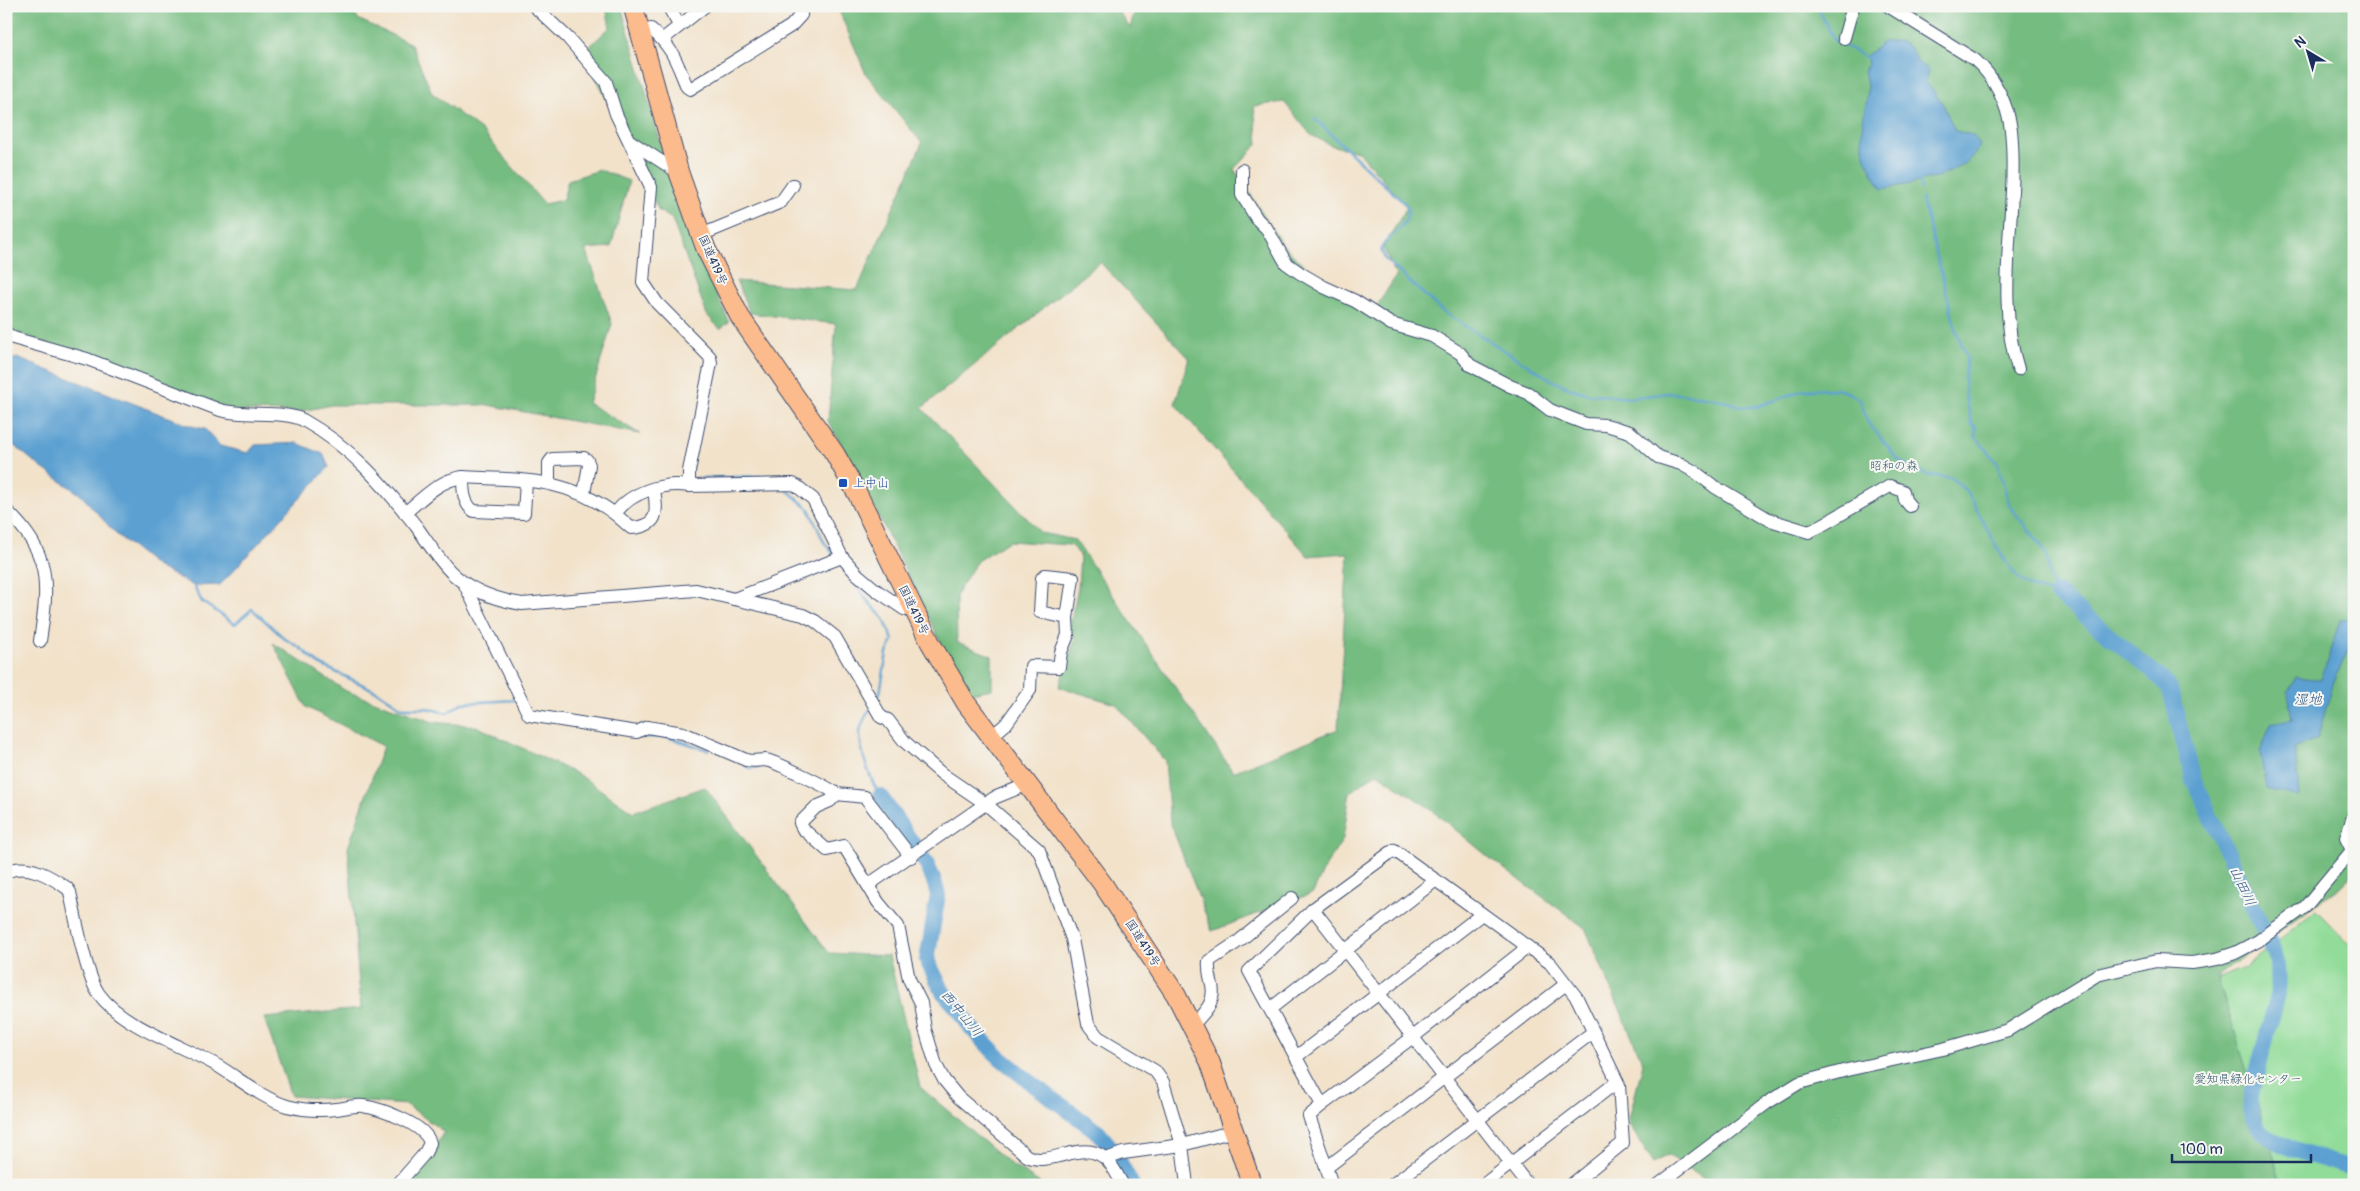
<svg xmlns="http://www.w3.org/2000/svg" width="2360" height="1191" viewBox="0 0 2360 1191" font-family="Pangolin,'Klee One',sans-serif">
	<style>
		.green { fill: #91dc98; stroke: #56867b }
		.forest { fill: #74bc80; stroke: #48766f; fill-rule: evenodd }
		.water { fill: #5ca0d1; stroke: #3c6898 }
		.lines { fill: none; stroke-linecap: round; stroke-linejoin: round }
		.stream { stroke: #5ca0d1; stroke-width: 2.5 }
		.river { stroke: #5ca0d1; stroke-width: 16 }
		.minor-casing { stroke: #3b4a6e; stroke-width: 14 }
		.highway-casing { stroke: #3b4a6e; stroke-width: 21 }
		.minor { stroke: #fff; stroke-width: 12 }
		.highway { stroke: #fbbb8c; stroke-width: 19 }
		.transit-dot { fill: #1a4fb4; stroke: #f6f6f2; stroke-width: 2 }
		.labels { text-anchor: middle; stroke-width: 4; stroke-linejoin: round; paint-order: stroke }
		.street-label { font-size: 12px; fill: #1b2f5e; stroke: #f6f6f2 }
		.park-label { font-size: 12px; fill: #385a6c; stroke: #f6f6f2 }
		.transit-label { font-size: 12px; fill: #164399; stroke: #f6f6f2; text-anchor: start }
		.water-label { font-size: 14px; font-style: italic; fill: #325786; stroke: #f6f6f2 }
	</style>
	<rect width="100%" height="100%" fill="#f6f6f2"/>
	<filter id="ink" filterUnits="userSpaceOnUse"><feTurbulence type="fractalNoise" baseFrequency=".02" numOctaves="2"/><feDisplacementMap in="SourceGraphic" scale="10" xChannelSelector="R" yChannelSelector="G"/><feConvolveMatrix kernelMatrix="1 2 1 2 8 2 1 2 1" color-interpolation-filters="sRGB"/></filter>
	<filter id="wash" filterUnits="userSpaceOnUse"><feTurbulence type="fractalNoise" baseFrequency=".0096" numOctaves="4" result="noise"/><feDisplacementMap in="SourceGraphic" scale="20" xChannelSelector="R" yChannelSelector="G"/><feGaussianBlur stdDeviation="1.12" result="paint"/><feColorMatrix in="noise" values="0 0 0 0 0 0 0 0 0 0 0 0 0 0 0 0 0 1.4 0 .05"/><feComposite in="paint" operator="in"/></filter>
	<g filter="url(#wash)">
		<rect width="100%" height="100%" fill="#f2e2ca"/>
		<polygon class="green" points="2316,910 2354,949 2354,1185 2130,1185 2108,1021 2244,968"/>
		<g class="forest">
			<polygon points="6,6 343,6 360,20 411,44 432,93 482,131 544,204 563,200 568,180 600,170 629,181 611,247 586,249 612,324 588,403 640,434 488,405 332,405 297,412 235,411 12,331 6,325"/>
			<polygon points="621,6 680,210 729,322 720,329 707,315 672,219 659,211 584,52 610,27 606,7"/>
			<path d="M837 6H1114L1130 28 1136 6H2354V873L2341 886 2217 976 2283 1185H1723L1710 1183 1668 1155 1653 1163 1628 1123 1643 1063 1585 928 1491 859 1428 807 1377 773 1350 792 1343 839 1324 869 1313 893 1212 931 1170 822 1165 761 1116 704 1059 687 1075 639 1070 625 1078 588 1080 555 1070 545 1009 541 977 561 956 595 957 642 992 656V689L966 694 858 474 828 421 836 324 750 313 736 281 857 290 922 143 866 74ZM1284 102 1311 135 1333 146 1358 151 1407 207 1383 247 1396 276 1375 309 1322 283 1282 244 1234 169 1258 144 1254 106ZM1100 262 1189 358 1175 404 1308 556 1348 553 1338 729 1233 772 1075 540 1041 533 922 408Z"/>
			<polygon points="273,643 346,691 433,722 476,726 579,775 633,812 705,787 829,953 889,956 920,1087 1009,1163 1043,1185 410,1185 444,1132 407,1105 291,1096 264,1018 361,1009 348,848 383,746 306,707"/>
		</g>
		<g class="water">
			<path d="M1899 41C1910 46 1914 51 1917 62L1929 70 1926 82 1943 104 1955 131 1973 135 1980 145C1966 176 1912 184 1882 189 1870 170 1860 152 1862 128 1865 103 1871 97 1864 71L1868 64 1866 56 1883 42Z"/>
			<polygon points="17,358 191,426 205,429 220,446 248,453 255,445 297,443 323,454 329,467 220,585 194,586 156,566 116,534 81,495 42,468 6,439 6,362"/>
			<polygon points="2340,620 2354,620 2354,637 2334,681 2317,739 2295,747 2299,797 2266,789 2260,752 2271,724 2292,720 2288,692 2296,677 2321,680"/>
		</g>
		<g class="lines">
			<g class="stream">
				<polyline points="1817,6 1834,40 1867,58"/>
				<path d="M1315 119 1407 206C1413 226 1387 234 1381 249L1385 259 1443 312 1555 382 1575 390 1590 394 1630 398 1670 393 1713 398 1744 407H1756L1804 390 1837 389 1849 393 1860 400 1867 421 1899 461 1927 475 1952 478 1967 492C1979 513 2004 566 2021 580 2028 586 2048 594 2057 593L2052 584 2046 555 2041 545 2010 507 1997 463 1975 436 1976 428 1972 424 1965 393 1964 377 1967 358 1956 330 1922 199"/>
				<polyline points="1920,181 1921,189"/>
				<polyline points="703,478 770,476 774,479"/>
				<polyline points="786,489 809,509 824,542 835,556"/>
				<polyline points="849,574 866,599 884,619 893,640 887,653 880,693 876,699"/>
				<polyline points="194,586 202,602 235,624 252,609 285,639 299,647 319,664 378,692 402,708 426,708 447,713 462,703 516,700"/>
				<path d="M871 708C866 716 860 725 860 734 860 752 871 781 880 796L873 800"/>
				<polyline points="636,737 667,737 708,750"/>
				<polyline points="745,766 750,768 759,767"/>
			</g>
			<g class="river">
				<path d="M2057 593 2163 680 2170 690 2194 781 2275 954 2277 964 2278 995 2252 1090C2251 1097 2249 1106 2251 1113 2258 1148 2326 1158 2354 1169"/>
				<polyline points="880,796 926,863 933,878 938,895 927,960 943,992 959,1010 971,1028 998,1056 1030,1082 1099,1133 1114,1151 1132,1185"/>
			</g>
		</g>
	</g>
	<g filter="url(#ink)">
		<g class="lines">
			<defs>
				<g id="minor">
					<polyline points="534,6 568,38 606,82 616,114 651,187 643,282 657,303 710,357 711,363 689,471 689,486"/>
					<polyline points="668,6 679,25"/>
					<path d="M1888 6 1975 60C1994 76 2008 105 2011 130 2019 207 1994 294 2018 369"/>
					<path d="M640 33 651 29C673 48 676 61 687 87L690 89 791 26 801 15 795 6"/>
					<polyline points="1844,38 1853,6"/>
					<polyline points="663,39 705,6"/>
					<polyline points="630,141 679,173"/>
					<polyline points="1242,170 1242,195 1257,219 1267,229 1286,263 1300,273 1324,287 1355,301 1391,324 1432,336 1460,353 1470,365 1510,386 1528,393 1550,410 1586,424 1606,425 1630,432 1658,457 1681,464 1695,472 1715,487 1770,520 1809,532 1817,528 1890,486 1903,491 1905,500 1910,506"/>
					<polyline points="701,235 781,202 793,185"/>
					<path d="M6 333 13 338 87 359 220 410C244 417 284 410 303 420 351 447 382 483 416 526 427 541 439 561 453 574 471 591 498 600 522 604L696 590 803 615 815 621 835 637 881 717 888 720 905 742 942 774 986 804 1039 850 1072 939 1088 1024 1098 1037 1155 1071 1163 1082 1182 1145 1187 1185"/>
					<path d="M463 477C463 489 463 504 474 511L524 513 526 481"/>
					<polyline points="549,483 549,463 552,459 584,458 587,460 589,465 584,494"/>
					<path d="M6 510C51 553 49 582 40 641"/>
					<path d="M405 513C423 498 439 480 463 477 521 480 566 477 615 514 630 492 663 482 689 486L793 484 798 487 813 499 842 557 857 574 876 590 904 609 915 612"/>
					<path d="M615 514 631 528C660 526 657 512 654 489"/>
					<path d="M464 583 529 715 637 732 647 727 683 733 746 760C753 762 758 760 765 760 777 762 826 786 837 794L830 801 816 807 800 823 803 829 827 850 844 846 878 902 898 926 909 979 921 1003 925 1029 936 1065 944 1080 958 1097 1027 1156C1051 1168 1082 1138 1106 1159 1113 1165 1118 1177 1123 1185"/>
					<polyline points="734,599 842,557"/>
					<polyline points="992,736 1006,724 1030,690 1031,666 1059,667 1061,652 1068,635 1067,618 1040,612 1042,578 1045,575 1073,578 1067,618"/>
					<polyline points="837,794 865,797 911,857"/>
					<polyline points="2352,850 2346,838 2354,814"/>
					<path d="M6 872C27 862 50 876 67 888L70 892C75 915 86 977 99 994 122 1026 183 1046 218 1066 241 1080 262 1098 287 1106 303 1110 321 1111 336 1109 345 1108 355 1105 363 1106 381 1109 425 1124 430 1143L425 1153 397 1185"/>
					<polyline points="868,885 994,798 1028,784"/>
					<polyline points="1313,909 1528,1185"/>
					<polyline points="1270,1009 1436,880"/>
					<path d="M1191 1027C1203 1013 1216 1004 1212 985 1210 976 1208 971 1209 961L1239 941 1292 898"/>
					<polyline points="1296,1057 1482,914"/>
					<polyline points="1322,1105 1413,1037 1528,947"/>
					<polyline points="1106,1159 1123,1153 1182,1145 1234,1131"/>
					<polyline points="1326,1168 1566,984"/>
					<polyline points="1332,1185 1309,1116 1322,1105 1249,971 1313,909 1394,850 1550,963 1577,998 1619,1085 1623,1143 1571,1185"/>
					<polyline points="1392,1185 1593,1032"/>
					<polyline points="1483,1185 1617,1082"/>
					<polyline points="1658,1185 1767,1103 1799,1083 1847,1070 1943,1049 2008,1030 2097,975 2156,961 2192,963 2217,959 2235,953 2258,941 2305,907 2354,848"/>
				</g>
				<polyline id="highway" points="633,6 679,173 706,249 740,317 835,454 857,493 930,642 966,703 1102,883 1176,995 1210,1062 1252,1185"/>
			</defs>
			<use href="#minor" class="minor-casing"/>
			<use href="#highway" class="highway-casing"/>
			<use href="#minor" class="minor"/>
			<use href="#highway" class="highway"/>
		</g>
	</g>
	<rect class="transit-dot" x="838" y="478" width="10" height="10" rx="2.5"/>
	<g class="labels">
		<g class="street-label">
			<text transform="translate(713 260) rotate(66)" y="4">国道419号</text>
			<text transform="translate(914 610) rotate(64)" y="4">国道419号</text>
			<text transform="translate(1143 943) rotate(57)" y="4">国道419号</text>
		</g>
		<g class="park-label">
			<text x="1894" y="470">昭和の森</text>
			<text x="2248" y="1083">愛知県緑化センター</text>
		</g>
		<g class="transit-label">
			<text x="853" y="487">上中山</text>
		</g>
		<g class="water-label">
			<text x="2308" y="704">湿地</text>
			<text transform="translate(2243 886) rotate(65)" y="5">山田川</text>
			<text transform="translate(962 1013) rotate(50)" y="5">西中山川</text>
		</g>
	</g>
	<rect width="2360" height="1191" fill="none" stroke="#f6f6f2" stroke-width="25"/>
	<g transform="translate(2308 52) rotate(322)" stroke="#f6f6f2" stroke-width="4" paint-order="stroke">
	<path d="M0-4L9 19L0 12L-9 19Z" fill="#1b2f5e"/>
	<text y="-8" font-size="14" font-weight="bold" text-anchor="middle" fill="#1b2f5e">N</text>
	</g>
	<path d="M2172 1154v8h139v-8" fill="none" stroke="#1b2f5e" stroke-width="2.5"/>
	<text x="2180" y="1154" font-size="15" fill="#1b2f5e" stroke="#f6f6f2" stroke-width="4" paint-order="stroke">100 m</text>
</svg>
